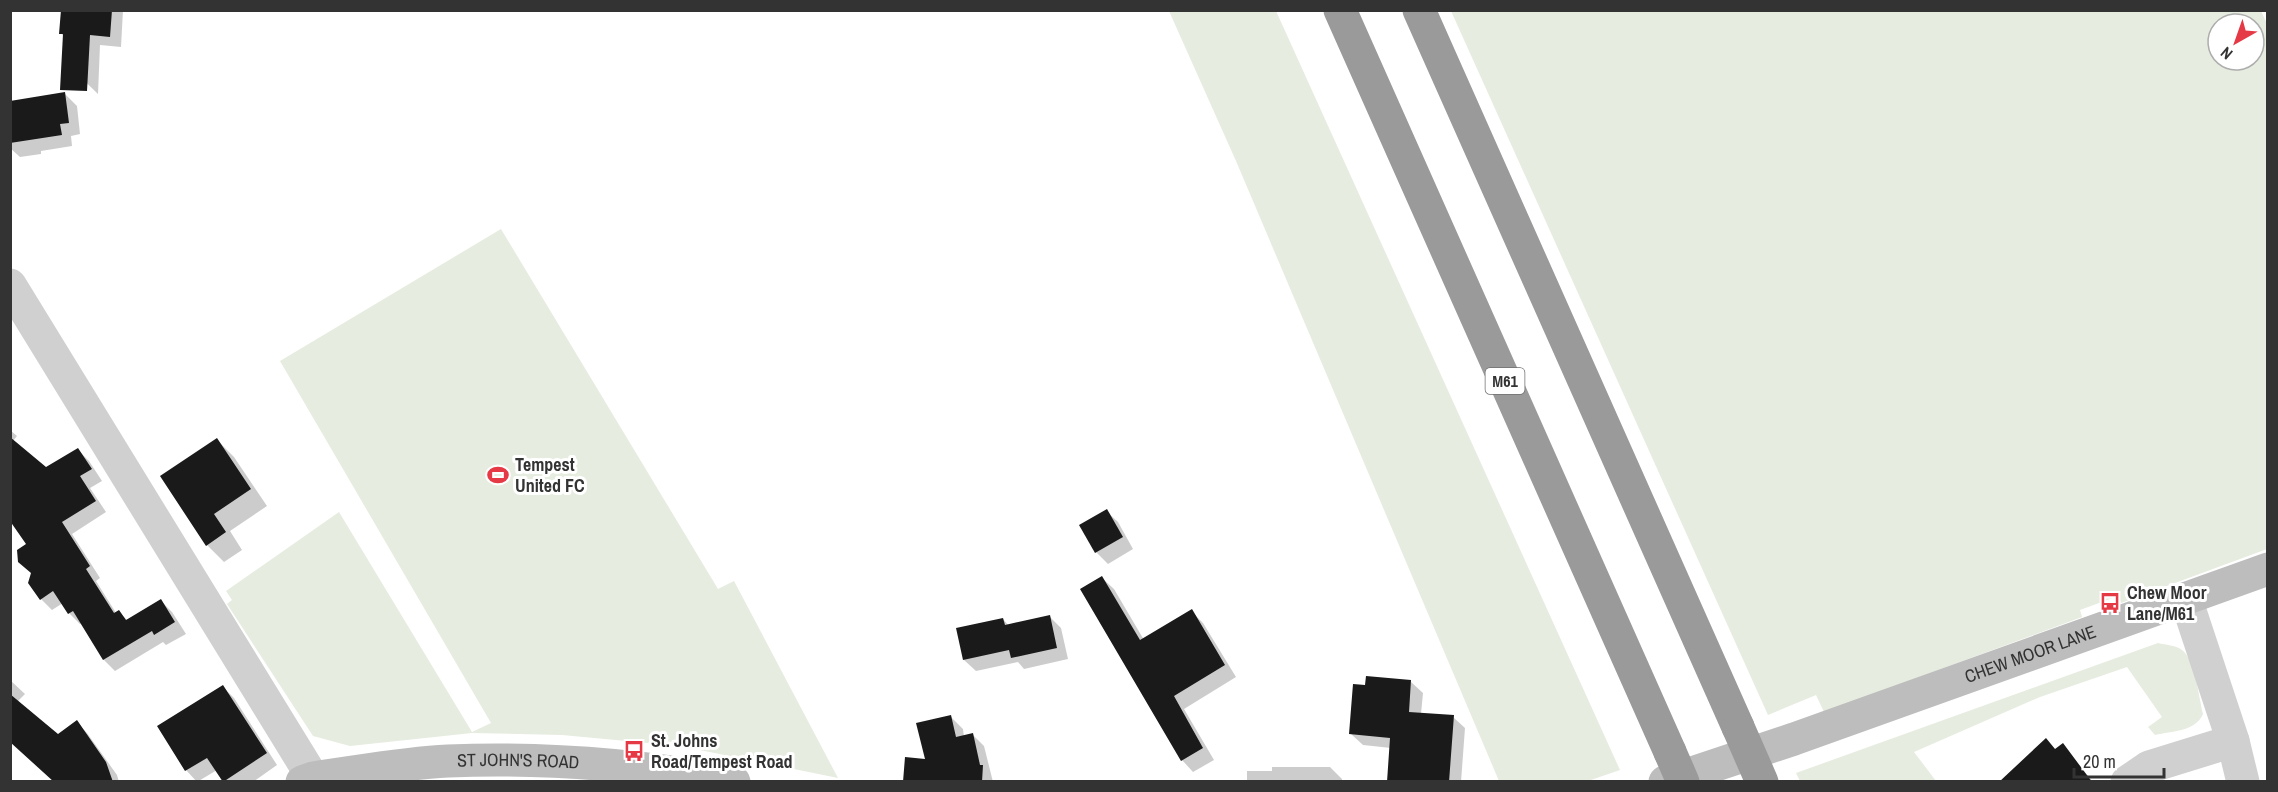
<svg xmlns="http://www.w3.org/2000/svg" width="2278" height="792" viewBox="0 0 2278 792" font-family="'Archivo Narrow',sans-serif">
	<style>
		.green { fill: #e6ecdf; fill-rule: evenodd }
		.shadow { fill: #0003 }
		.building { fill: #1a1a1a }
		.lines { fill: none; stroke-linecap: round; stroke-linejoin: round }
		.street { stroke: #d0d0d0; stroke-width: 33 }
		.secondary { stroke: #bdbdbd; stroke-width: 33 }
		.highway { stroke: #9a9a9a; stroke-width: 33 }
		.highway-bridge { stroke: #9a9a9a; stroke-width: 33 }
		.labels { text-anchor: middle; stroke-width: 6; stroke-linejoin: round; paint-order: stroke }
		.shield { fill: #fff; stroke: #707070; stroke-width: 1.5 }
		.shield-label { font-size: 16px; font-weight: bold; fill: #333 }
		.poi-label { font-size: 18px; font-weight: bold; fill: #333; stroke: #fff; text-anchor: start }
		.street-label { font-size: 18px; fill: #333; stroke: #fff }
	</style>
	<rect width="100%" height="100%" fill="#fff"/>
	<g class="green">
		<polygon points="1169,11 1276,11 1620,770 1588,781 1499,781 1236,161"/>
		<path d="M1451 11H2261L2268 26 2267 549 2121 603 2118 596 2080 610 2082 617 1824 712 1816 695 1768 715ZM2218 24H2254V60H2218Z"/>
		<polygon points="501,229 718,589 734,581 838,778 680,746 562,735 472,733 350,746 313,736 227,604 232,600 226,591 339,512 472,732 491,723 280,361"/>
		<path d="M2158 643C2166 645 2175 645 2182 650 2195 659 2199 698 2203 714 2195 732 2172 731 2155 735L2148 727 2162 717 2127 667 2040 697 1914 752 1936 781H1800L1796 773Z"/>
	</g>
	<g class="shadow">
		<polygon points="62,10 123,10 121,47 100,45 98,94 63,60 64,37 61,33"/>
		<polygon points="65,94 77,106 80,134 71,136 72,146 41,151 41,154 20,157 10,148 10,102"/>
		<polygon points="10,430 17,436 13,441 46,469 78,450 89,461 102,481 90,488 106,512 72,534 100,578 96,581 116,613 119,612 128,621 161,601 172,612 186,634 166,645 163,642 115,671 104,660 82,623 80,624 69,613 63,603 52,610 41,599 32,574 28,545 10,510"/>
		<polygon points="217,440 234,457 267,506 230,531 242,550 224,562 207,545"/>
		<polygon points="1106,511 1118,522 1133,549 1108,564 1096,552 1081,526"/>
		<polygon points="1102,578 1114,589 1144,640 1191,611 1203,623 1236,677 1184,709 1214,760 1193,772 1182,760"/>
		<polygon points="1050,617 1061,628 1068,659 1024,669 1018,662 976,671 964,660 1003,619 1009,626"/>
		<polygon points="10,680 25,694 17,702 57,736 76,722 87,733 117,775 119,782 55,782 10,736"/>
		<polygon points="1411,682 1423,693 1421,714 1453,717 1465,728 1461,782 1388,782 1391,748 1363,745 1351,734"/>
		<polygon points="222,686 234,698 277,765 253,782 225,782 217,770 197,782 186,770"/>
		<polygon points="951,717 963,729 964,737 973,735 984,746 993,782 905,782 927,760"/>
		<polygon points="2046,740 2056,750 2063,745 2093,782 2001,782"/>
		<polygon points="1272,767 1330,767 1342,779 1342,782 1247,782 1247,771 1272,771"/>
	</g>
	<g class="building">
		<polygon points="61,10 112,10 110,37 90,35 87,91 60,90 63,34 59,34"/>
		<polygon points="65,92 69,123 60,124 62,135 10,143 10,101"/>
		<polygon points="10,437 46,467 78,448 92,469 80,476 96,501 62,522 90,566 86,569 114,613 119,610 126,620 161,599 175,622 154,635 152,631 103,660 73,611 68,614 53,591 40,600 28,583 31,573 18,562 17,550 26,544 10,521"/>
		<polygon points="217,438 251,489 214,514 226,532 206,546 160,476"/>
		<polygon points="1107,509 1123,537 1095,553 1079,525"/>
		<polygon points="1102,576 1140,640 1192,609 1225,665 1174,696 1203,748 1181,761 1080,589"/>
		<polygon points="1050,615 1057,648 1011,658 1009,650 963,660 956,628 1003,618 1005,625"/>
		<polygon points="1366,676 1411,680 1409,712 1454,715 1449,782 1387,782 1390,738 1349,734 1353,684 1365,685"/>
		<polygon points="223,685 267,753 223,782 207,758 185,771 157,726"/>
		<polygon points="10,694 58,734 77,720 106,762 113,782 54,782 10,742"/>
		<polygon points="951,715 956,737 973,733 980,765 983,765 982,782 903,782 905,757 925,759 916,723"/>
		<polygon points="2046,738 2055,749 2063,743 2092,782 1999,782"/>
	</g>
	<g class="lines">
		<g class="street">
			<polyline points="10,285 313,778"/>
			<polyline points="2186,599 2233,741 2243,782"/>
			<polyline points="2127,782 2149,767 2233,741"/>
		</g>
		<g class="secondary">
			<path id="s1" d="M302 782 313 778C357 772 403 763 448 761 544 757 640 765 734 782"/>
			<path id="s2" d="M1665 782 1794 739 2268 569"/>
		</g>
		<g class="highway">
			<polyline points="1340,10 1670,752"/>
			<polyline points="1419,10 1738,727"/>
		</g>
		<g class="highway-bridge">
			<polyline points="1738,727 1762,782"/>
			<polyline points="1670,752 1683,782"/>
		</g>
	</g>
	<defs>
		<symbol id="stadium-bare" viewBox="-9 -9 18 18"><path d="M0-5a6.5 5 0 1 0 0 10a6.5 5 0 1 0 0-10ZM-3.5-1.8h7v3.6h-7Z" fill="#e63946" stroke="#fff" stroke-width="2.5" paint-order="stroke"/></symbol>
		<symbol id="bus-bare" viewBox="-9 -9 18 18"><path d="M-5-6H5V4H4V6H2V4H-2V6H-4V4H-5ZM-3.5-4V0h7V-4ZM-3.5 1.2v1.5H-2V1.2ZM2 1.2v1.5H3.5V1.2Z" fill="#e63946" stroke="#fff" stroke-width="2.5" paint-order="stroke"/></symbol>
	</defs>
	<g fill-rule="evenodd">
		<use href="#stadium-bare" x="483" y="460" width="30" height="30"/>
		<use href="#bus-bare" x="2095" y="588" width="30" height="30"/>
		<use href="#bus-bare" x="619" y="736" width="30" height="30"/>
	</g>
	<g class="labels">
		<rect class="shield" x="1485.5" y="368" width="39" height="26" rx="4.5"/>
		<g class="shield-label">
			<text x="1505" y="387">M61</text>
		</g>
		<g class="poi-label">
			<text x="515" y="471">Tempest<tspan x="515" dy="21">United FC</tspan></text>
			<text x="2127" y="599">Chew Moor<tspan x="2127" dy="21">Lane/M61</tspan></text>
			<text x="651" y="747">St. Johns<tspan x="651" dy="21">Road/Tempest Road</tspan></text>
		</g>
		<g class="street-label">
			<text dy="6" stroke="none"><textPath href="#s2" startOffset="387">CHEW MOOR LANE</textPath></text>
			<text dy="6" stroke="none"><textPath href="#s1" startOffset="218">ST JOHN'S ROAD</textPath></text>
		</g>
	</g>
	<rect width="2278" height="792" fill="none" stroke="#333333" stroke-width="24"/>
	<g transform="translate(2236 42) rotate(220)"><circle r="28" fill="#ffffff" stroke="#adadad" stroke-width="1.5"/>
	<path d="M0-4.5L10 22L0 15L-10 22Z" fill="#e63946"/>
	<text y="-9" font-size="16" font-weight="bold" text-anchor="middle" fill="#333333">N</text>
	</g>
	<path d="M2074 768v9h90v-9" fill="none" stroke="#333333" stroke-width="3"/>
	<text x="2083" y="768" font-size="18" fill="#333333" stroke="#ffffff" stroke-width="4.5" paint-order="stroke">20 m</text>
</svg>
